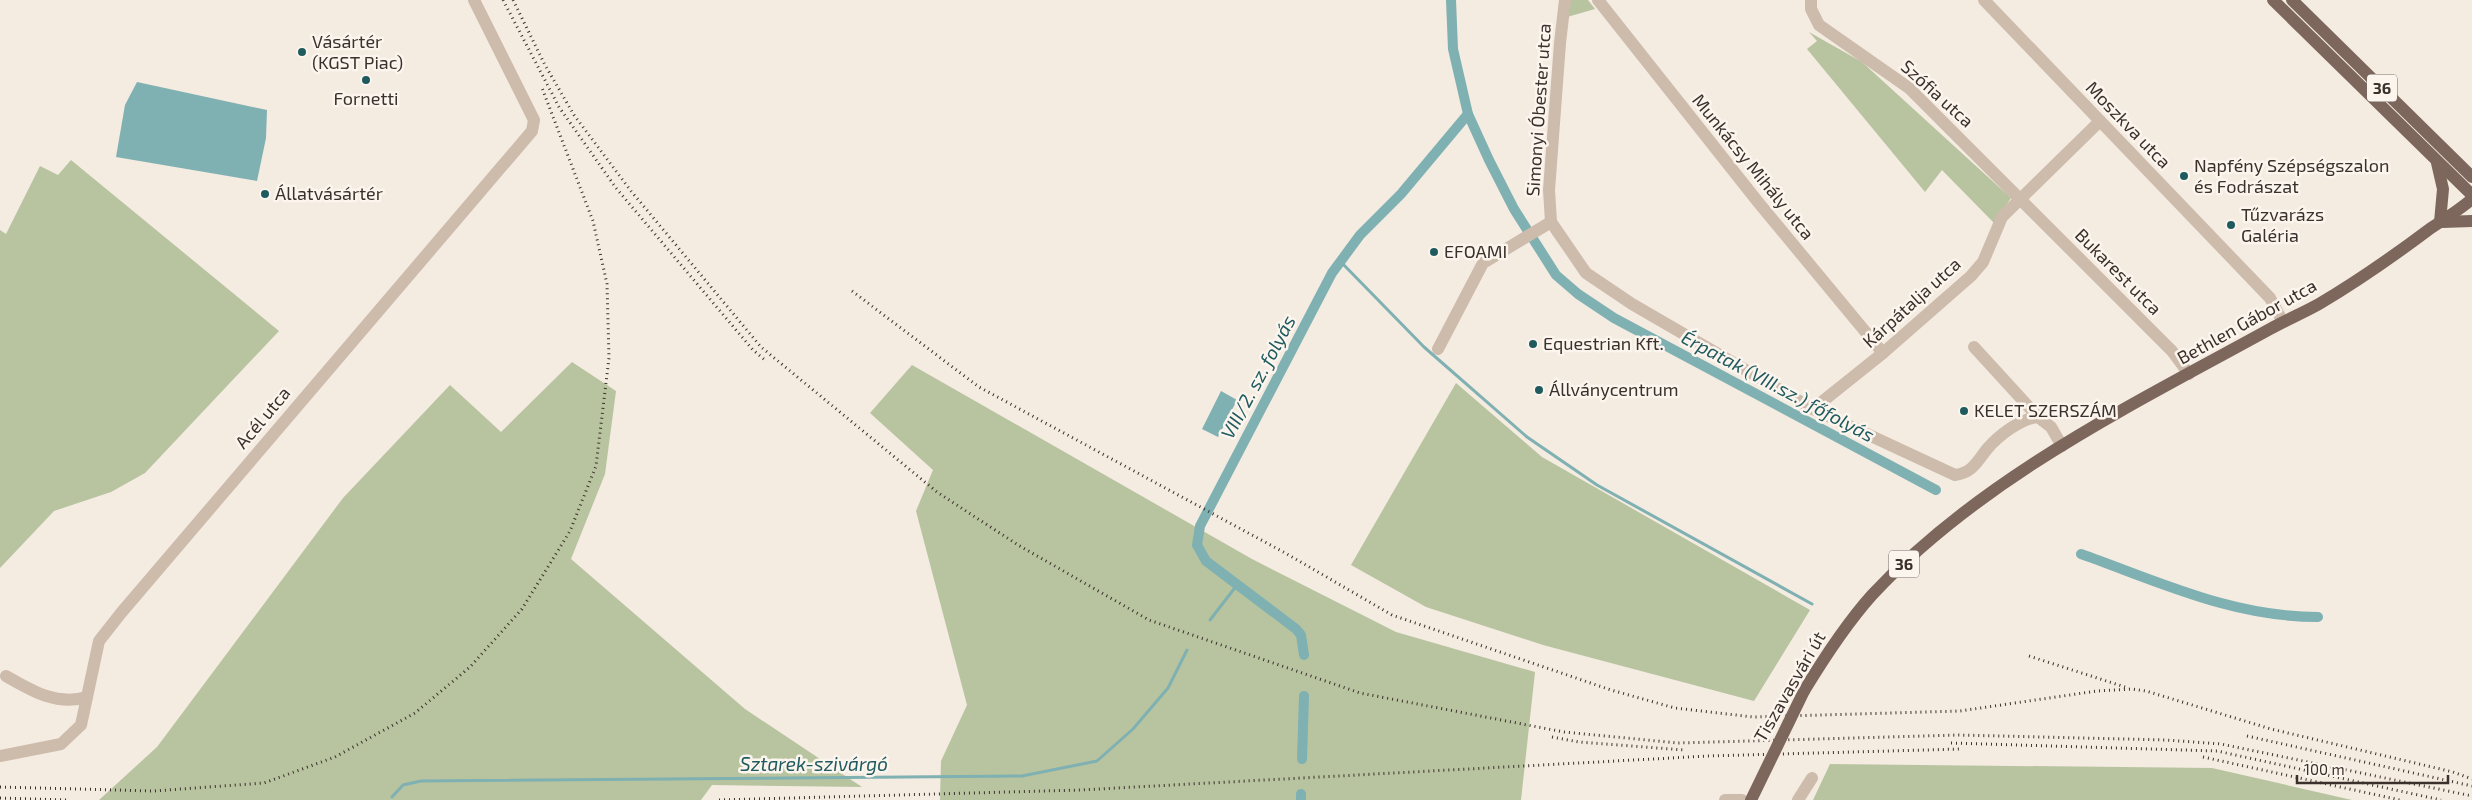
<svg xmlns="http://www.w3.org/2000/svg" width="2472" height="800" viewBox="0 0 2472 800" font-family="'Exo 2',sans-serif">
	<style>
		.green { fill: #b8c4a0 }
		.water { fill: #7fb0b2 }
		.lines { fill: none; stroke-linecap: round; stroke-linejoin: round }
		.stream { stroke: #7fb0b2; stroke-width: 3 }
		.canal { stroke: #7fb0b2; stroke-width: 10 }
		.minor { stroke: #cdbbac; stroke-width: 12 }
		.major { stroke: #7d675c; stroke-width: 12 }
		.rail { stroke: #3b302b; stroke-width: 3; stroke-dasharray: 1 4; stroke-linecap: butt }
		.major-bridge { stroke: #7d675c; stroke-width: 12 }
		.poi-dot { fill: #1f5a5e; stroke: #fbf5ee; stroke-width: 2 }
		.labels { text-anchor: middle; stroke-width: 5; stroke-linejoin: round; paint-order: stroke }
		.shield { fill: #fbf5ee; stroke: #756b66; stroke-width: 1 }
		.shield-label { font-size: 16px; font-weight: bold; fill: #3b302b }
		.poi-label { font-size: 18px; fill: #3b302b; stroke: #fbf5ee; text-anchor: start }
		.street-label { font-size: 18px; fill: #3b302b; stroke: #fbf5ee }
		.water-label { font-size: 19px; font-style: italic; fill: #1f5a5e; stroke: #fbf5ee }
	</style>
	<rect width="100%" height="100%" fill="#f4ebe1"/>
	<g class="green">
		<polygon points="1570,0 1588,0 1595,9 1567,17"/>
		<polygon points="1809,32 1862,62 2011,198 1994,223 1942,170 1925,192 1807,49 1817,41"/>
		<polygon points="71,160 279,331 145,473 111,492 54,511 0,568 0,230 6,234 40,166 58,175"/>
		<polygon points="572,362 616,391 605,474 571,559 745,709 862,787 712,785 701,800 99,800 157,747 343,498 450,385 501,432"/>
		<polygon points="912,365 1252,559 1396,632 1535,672 1521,800 940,800 941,761 967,705 916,511 933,470 870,413"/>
		<polygon points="1456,383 1542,457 1810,610 1754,701 1543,645 1426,607 1351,565"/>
		<polygon points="1830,764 2212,768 2352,800 1813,800"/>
	</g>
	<g class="water">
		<polygon points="137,82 267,110 266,138 257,181 116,157 125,105"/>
		<polygon points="1221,391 1237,400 1218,437 1202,429"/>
	</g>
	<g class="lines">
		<g class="stream">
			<polyline points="1340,261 1424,347 1527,437 1597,485 1812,604"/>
			<polyline points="1210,620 1237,585"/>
			<polyline points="392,797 403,785 421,781 1022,776 1097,761 1133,729 1168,688 1187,650"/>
		</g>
		<g class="canal">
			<polyline points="1451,0 1453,49 1468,114 1489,160 1514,209 1556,275 1578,294 1614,318 1936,490"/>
			<path d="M2081 554C2160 582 2232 617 2318 617"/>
			<polyline points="1304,655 1301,635 1296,629 1206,561 1197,545 1200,526 1332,273 1360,235 1401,194 1468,114"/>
			<polyline points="1302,759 1304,696"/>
			<polyline points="1301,800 1301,794"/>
		</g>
		<g class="minor">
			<path d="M1565 0 1560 43 1549 190 1551 222 1586 273 1632 304 1813 409 1955 475C1972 473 1977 462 1987 449 1998 436 2021 418 2038 417"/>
			<polyline points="1598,0 1758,202 1883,353"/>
			<polyline points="1811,0 1811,9 1819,25 1909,88 2172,351 2189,374"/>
			<polyline points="1984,0 2270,298 2283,322"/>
			<polyline points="1974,347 2038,417 2051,427 2062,446"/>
			<polyline points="1438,349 1483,263 1551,222"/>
			<polyline points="1813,409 1883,353 1971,276 1983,262 2002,217 2100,121"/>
			<path d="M6 676C32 691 57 706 87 697"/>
			<polyline points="0,756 61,744 81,725 99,641 121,613 532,131 534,120 474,0"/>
			<polyline points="1725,800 1742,800"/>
			<polyline points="1798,800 1812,778"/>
		</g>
		<g class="major">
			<polyline points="2273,0 2472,195"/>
			<polyline points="2292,0 2472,177"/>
			<polyline points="2437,163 2443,189 2440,222"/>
			<polyline points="2442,222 2472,221"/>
			<path d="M1804 691C1824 658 1846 624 1872 595 1981 478 2132 405 2270 329 2286 320 2303 313 2319 304 2358 281 2395 255 2431 228 2445 219 2459 210 2472 199"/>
		</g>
		<g class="rail">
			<polyline points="503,0 559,107 616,188 753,350 765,360"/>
			<polyline points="513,0 545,65 574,115 631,191 761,347 937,492 1018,545 1149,620 1360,693 1564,732 1678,743 1958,735 2166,740 2221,744 2472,796"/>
			<polyline points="852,291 979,387 1287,554 1392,615 1611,690 1675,708 1753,717 1960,711 2097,691 2132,689 2146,691 2271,729 2453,772 2472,779"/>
			<polyline points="2029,656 2125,687"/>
			<polyline points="2247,736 2472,786"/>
			<polyline points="1552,737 1579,742 1684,750"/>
			<polyline points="1951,743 2217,751 2441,800"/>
			<polyline points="2203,757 2400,800"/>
			<polyline points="0,787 154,791 264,783 335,757 415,713 470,667 522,609 570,531 596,466 609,358 607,284 593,221 542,88"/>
			<polyline points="0,798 66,800"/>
			<polyline points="719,800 1080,790 1708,756 1961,749"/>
		</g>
		<polyline class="major-bridge" points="1751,800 1804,691"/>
	</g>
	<g class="poi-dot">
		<circle cx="302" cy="52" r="5"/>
		<circle cx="366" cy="80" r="5"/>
		<circle cx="2184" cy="176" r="5"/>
		<circle cx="265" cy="194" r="5"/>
		<circle cx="2231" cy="225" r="5"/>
		<circle cx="1434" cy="252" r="5"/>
		<circle cx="1533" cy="344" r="5"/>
		<circle cx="1539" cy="390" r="5"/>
		<circle cx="1964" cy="411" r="5"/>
	</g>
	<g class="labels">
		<g class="shield">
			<rect x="2367" y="74.5" width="30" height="27" rx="4"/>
			<rect x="1889" y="550.5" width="30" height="27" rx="4"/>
		</g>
		<g class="shield-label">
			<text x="2382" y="94">36</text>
			<text x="1904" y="570">36</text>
		</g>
		<g class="poi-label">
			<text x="312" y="48">Vásártér<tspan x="312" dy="21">(KGST Piac)</tspan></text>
			<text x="366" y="105" text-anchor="middle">Fornetti</text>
			<text x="2194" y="172">Napfény Szépségszalon<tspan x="2194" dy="21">és Fodrászat</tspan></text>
			<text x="275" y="200">Állatvásártér</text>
			<text x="2241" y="221">Tűzvarázs<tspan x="2241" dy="21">Galéria</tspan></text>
			<text x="1444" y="258">EFOAMI</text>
			<text x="1543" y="350">Equestrian Kft.</text>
			<text x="1549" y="396">Állványcentrum</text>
			<text x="1974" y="417">KELET SZERSZÁM</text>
		</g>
		<g class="street-label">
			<text transform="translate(1937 94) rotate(42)" y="6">Szófia utca</text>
			<text transform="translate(1539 110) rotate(-86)" y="6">Simonyi Óbester utca</text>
			<text transform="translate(2128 125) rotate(46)" y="6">Moszkva utca</text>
			<text transform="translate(1753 167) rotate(51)" y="6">Munkácsy Mihály utca</text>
			<text transform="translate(2118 272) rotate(45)" y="6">Bukarest utca</text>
			<text transform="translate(1912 303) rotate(-42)" y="6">Kárpátalja utca</text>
			<text transform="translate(2247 322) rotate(-29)" y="6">Bethlen Gábor utca</text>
			<text transform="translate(263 418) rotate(-50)" y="6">Acél utca</text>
			<text transform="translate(1790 687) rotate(-60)" y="6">Tiszavasvári út</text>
		</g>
		<g class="water-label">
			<text transform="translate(1258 377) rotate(-62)" y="7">VIII/2. sz. folyás</text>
			<text transform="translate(1778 386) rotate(28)" y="7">Érpatak (VIII.sz.) főfolyás</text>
			<text x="814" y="771">Sztarek-szivárgó</text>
		</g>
	</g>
	<path d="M2297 775v8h151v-8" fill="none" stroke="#3b302b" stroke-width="2.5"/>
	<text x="2304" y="775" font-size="15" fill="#3b302b" stroke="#fbf5ee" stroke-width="4" paint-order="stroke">100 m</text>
</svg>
